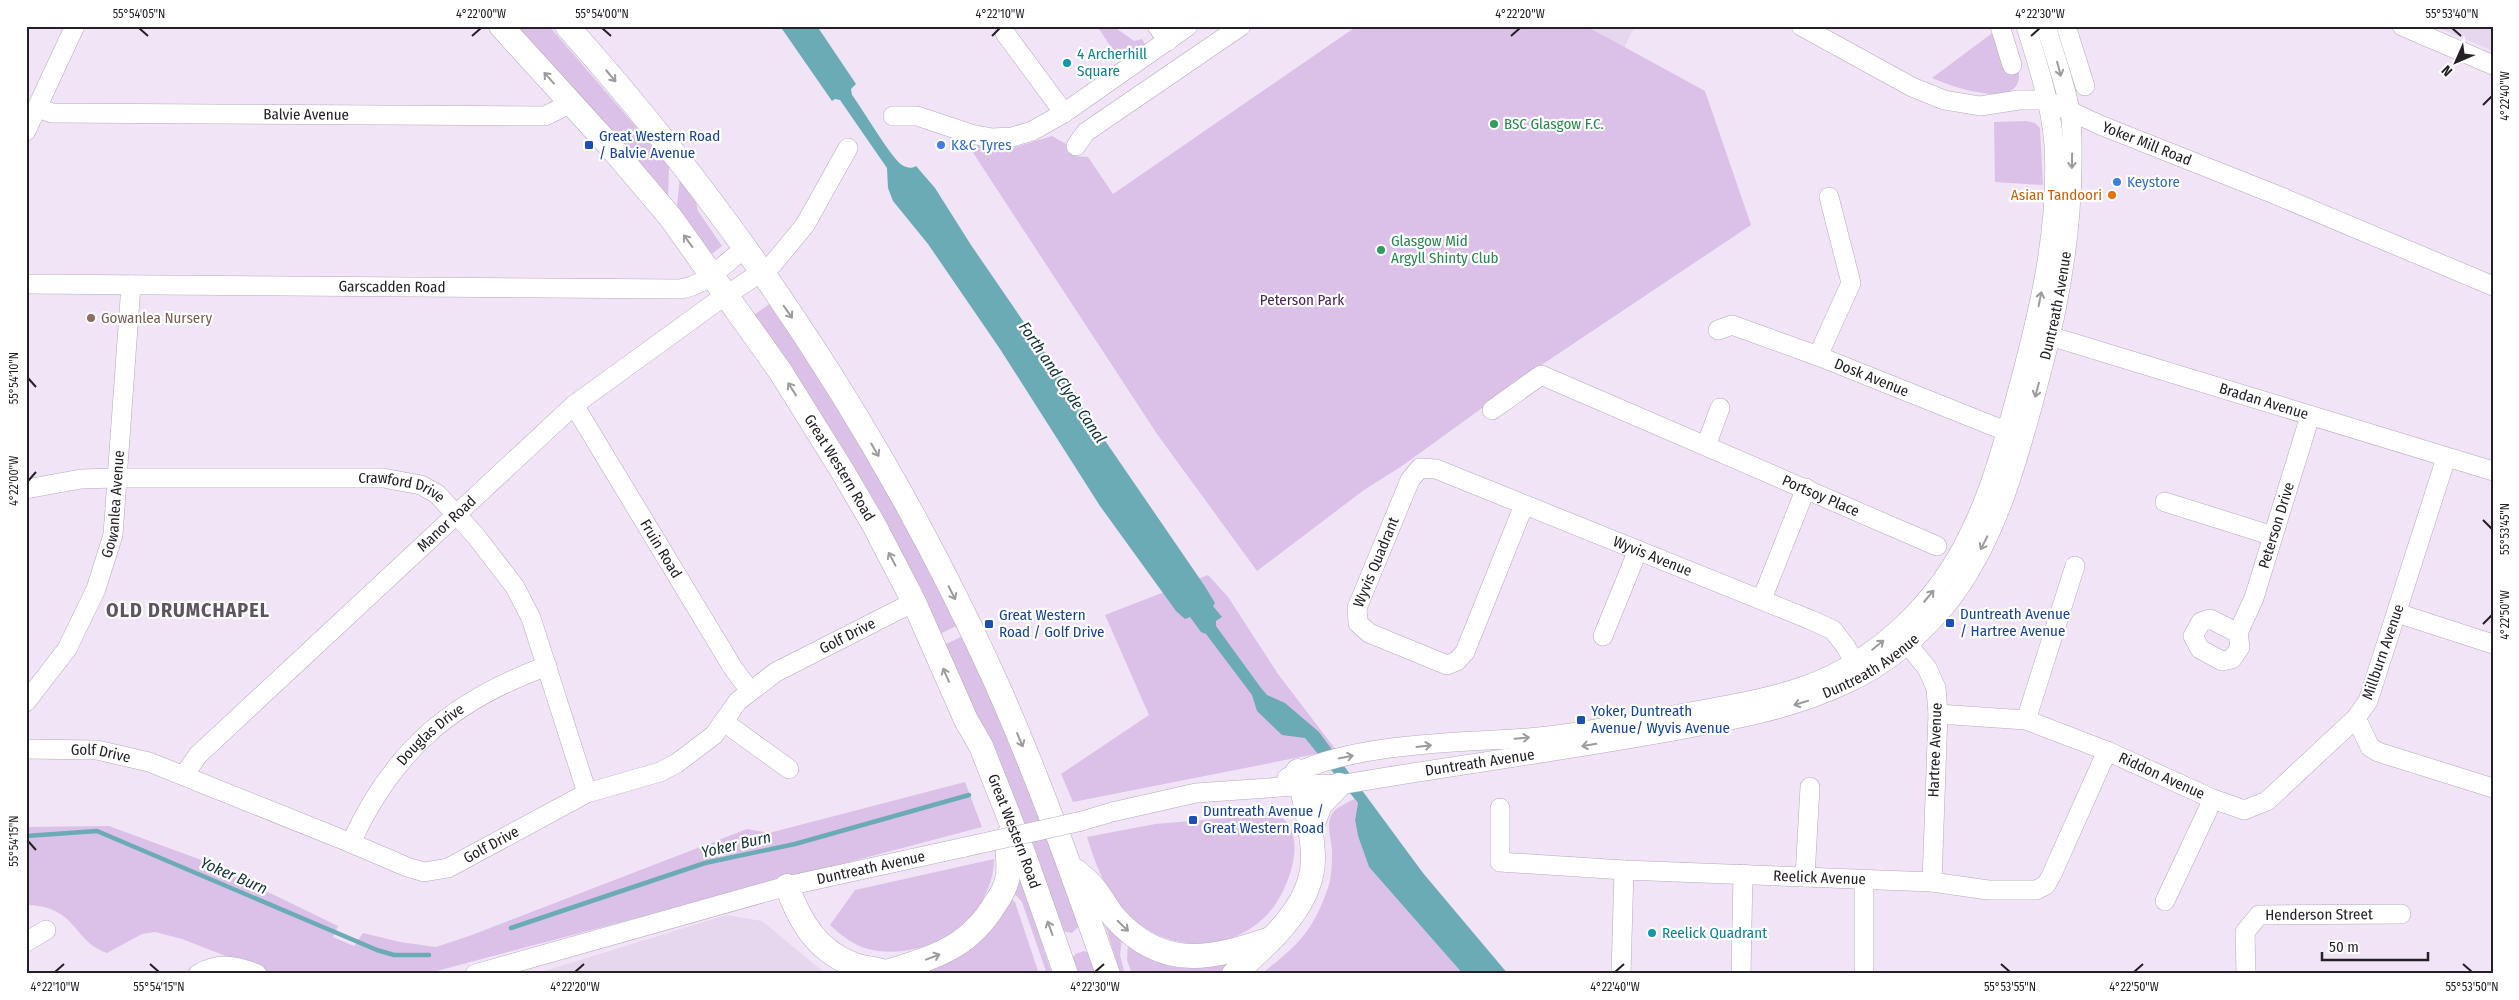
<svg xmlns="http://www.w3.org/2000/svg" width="2519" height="1000" viewBox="0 0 2519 1000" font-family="'Fira Sans Condensed',sans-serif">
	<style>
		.built { fill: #e6d6ee }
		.green { fill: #dbc1e8 }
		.water { fill: #6babb5 }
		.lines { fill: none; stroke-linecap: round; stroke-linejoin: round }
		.stream { stroke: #6babb5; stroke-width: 4.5 }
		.minor-casing { stroke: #b6aabb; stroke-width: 20 }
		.major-casing { stroke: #b6aabb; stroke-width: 25 }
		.minor { stroke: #fff; stroke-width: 19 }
		.major { stroke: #fff; stroke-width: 24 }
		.minor-bridge-casing { stroke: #b6aabb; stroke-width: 20; stroke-linecap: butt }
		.minor-bridge { stroke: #fff; stroke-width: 19 }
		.oneway { stroke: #9c9b9d }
		.ticks { fill: none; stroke: #242026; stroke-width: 2 }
		.culture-dot { fill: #0f9aa8; stroke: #fff; stroke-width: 2 }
		.leisure-dot { fill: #2e9e5b; stroke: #fff; stroke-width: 2 }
		.transit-dot { fill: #1a4fb4; stroke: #fff; stroke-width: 2 }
		.shop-dot { fill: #3f7fe0; stroke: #fff; stroke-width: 2 }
		.food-dot { fill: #e8710a; stroke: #fff; stroke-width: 2 }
		.education-dot { fill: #8d6e63; stroke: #fff; stroke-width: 2 }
		.labels { text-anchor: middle; stroke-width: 4.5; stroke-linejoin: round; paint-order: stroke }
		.culture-label { font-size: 15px; fill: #0d838f; stroke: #fff; text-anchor: start }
		.street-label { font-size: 15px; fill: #242026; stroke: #fff }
		.leisure-label { font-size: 15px; fill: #27864d; stroke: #fff; text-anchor: start }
		.transit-label { font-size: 15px; fill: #164399; stroke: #fff; text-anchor: start }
		.shop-label { font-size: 15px; fill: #366cbe; stroke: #fff; text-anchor: start }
		.food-label { font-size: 15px; fill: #c56008; stroke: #fff; text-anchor: end }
		.park-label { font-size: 15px; fill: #492358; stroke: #fff }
		.education-label { font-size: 15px; fill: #785e54; stroke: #fff; text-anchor: start }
		.water-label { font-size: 16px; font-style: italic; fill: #133439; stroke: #fff }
		.district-label { font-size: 20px; font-weight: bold; letter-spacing: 1px; fill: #5d5362; stroke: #fff }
		.neatline { fill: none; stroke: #242026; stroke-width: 2 }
		.ticks-label { font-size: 12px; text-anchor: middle; fill: #242026 }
	</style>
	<rect width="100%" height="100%" fill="#f0e4f6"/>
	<g class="built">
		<polygon points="1586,26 1635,26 1624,48"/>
		<polygon points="2434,26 2493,26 2493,51"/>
		<polygon points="726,915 762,921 826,974 535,974"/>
	</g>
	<g class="green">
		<polygon points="515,26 549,26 669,165 668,202"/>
		<path d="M1097 26H1113L1134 41 1142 39 1145 44C1116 65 1114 50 1097 26Z"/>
		<polygon points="1357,26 1586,26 1705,91 1751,225 1543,364 1402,466 1364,490 1257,571 1157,434 968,145 1009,149 1052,136 1066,144 1067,151 1073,156 1088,157 1113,194"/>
		<path d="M1995 31 2011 75 2019 73C2022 112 1950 86 1932 78Z"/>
		<polygon points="2026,121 2035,123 2040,128 2043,185 1995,182 1994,122"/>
		<polygon points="680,177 695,197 698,211 722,246 709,256 676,215"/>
		<polygon points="772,302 833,395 960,624 938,635 750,318"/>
		<polygon points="1208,575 1228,597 1278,674 1336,750 1073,802 1061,774 1149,715 1105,615"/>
		<polygon points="965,635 1012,739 1079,917 1078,927 1072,933 1063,931 942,646"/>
		<path d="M965 782 982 827 425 974H271L182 939 155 932 142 934 107 953C72 941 78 906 26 905V827L109 826 204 861 338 926 333 937 354 946 363 933 400 942 436 947 472 935 747 829 769 833Z"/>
		<path d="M1354 799 1358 803 1355 820 1358 836 1369 867 1463 974H1261C1298 946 1314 930 1329 885 1331 877 1332 864 1332 855 1333 843 1325 825 1332 814 1336 807 1347 803 1354 799Z"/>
		<path d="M1258 811C1318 812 1292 891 1265 917 1224 956 1163 951 1125 912 1106 892 1095 863 1087 837L1155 824 1250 816Z"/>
		<path d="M994 859C993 920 926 963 868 949 853 945 841 935 830 925L855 890Z"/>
		<polygon points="1018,873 1052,974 1047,974 1022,902 1012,891"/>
		<polygon points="1008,897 1015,902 1039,974 905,974"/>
		<polygon points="1103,917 1122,938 1120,955 1125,974 1120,974"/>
		<polygon points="1128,943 1191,967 1213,967 1238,961 1224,974 1132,974 1127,960"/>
		<polygon points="1084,951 1091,954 1098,974 1073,974 1071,959 1076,954"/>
	</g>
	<path class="water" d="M780 26H817L856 84 851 89 852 95C862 108 891 158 902 165 907 168 912 169 916 166L935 188 971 245 1204 585 1215 603 1213 606 1222 617 1216 621V626L1261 688 1267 695 1285 703 1319 732 1423 873 1508 974H1463L1369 867 1358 836 1355 820 1358 803 1305 738 1282 735 1257 711 1252 695 1206 634 1201 632 1190 617 1185 619 1176 611 1100 506 1000 349 928 244 893 201 888 188 887 168 840 100 835 99 832 101Z"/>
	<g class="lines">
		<g class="stream">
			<polyline points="26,836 97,831 377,950 394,955 429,955"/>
			<polyline points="511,928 705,863 795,844 969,795"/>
		</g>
		<defs>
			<g id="minor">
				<polyline points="1157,26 1168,41"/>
				<path id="s1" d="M1801 26 1912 87 1944 100 1980 106 2019 100H2046L2100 125 2274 194 2493 286"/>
				<polyline points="2000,26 2012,65"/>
				<polyline points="2066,26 2085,86"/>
				<polyline points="2402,26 2493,65"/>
				<polyline points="1005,33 1064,113"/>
				<path id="s2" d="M38 108 52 113 545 116 571 103"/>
				<polyline points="893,116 917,116 971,134 992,138 1012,137 1032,131 1064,113 1188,26"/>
				<polyline points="26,131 75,26"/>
				<polyline points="1076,146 1086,132 1241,26"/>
				<path id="s3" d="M26 284 680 289C705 286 724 264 744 249"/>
				<path id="s4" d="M1718 330 1732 325 1818 356 2018 436"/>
				<path id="s5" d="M2040 333 2493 471"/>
				<polyline points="1818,356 1851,283 1829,197"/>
				<path id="s6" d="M574 405 733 668 750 691"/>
				<path id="s7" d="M1492 410 1541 375 1937 546"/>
				<polyline points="1706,446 1720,408"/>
				<polyline points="2446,458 2368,701 2356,718 2370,747 2378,752 2493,788"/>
				<path id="s8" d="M26 489 81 479 116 478H383L421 485 437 494 475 535 515 587 531 618 587 793"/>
				<polyline points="2165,502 2273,536"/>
				<path id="s9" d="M1524 505 1465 652 1457 661 1447 665 1369 633 1358 623 1357 608 1410 480 1420 468 1436 469 1811 620 1833 630 1846 647 1860 673"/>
				<polyline points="1762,599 1806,488"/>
				<polyline points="2397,613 2493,644"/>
				<path id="s10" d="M2238 633 2210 619 2201 622 2193 636 2200 649 2222 661 2232 659 2240 647 2238 633 2254 598 2310 416"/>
				<polyline points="1900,635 1927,668 1936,688 1938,714 1932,882"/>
				<polyline points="1603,636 1638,550"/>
				<path id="s11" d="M26 702 67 649 96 589 113 535 131 285"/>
				<path id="s12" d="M1938 714 2026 720 2107 751 2213 799 2244 810 2267 801 2356 718"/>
				<polyline points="2026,720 2075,566"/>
				<polyline points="724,722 789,769"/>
				<path id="s13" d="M26 749 97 750 149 762 351 843 407 867 424 872 448 868 587 793 660 772 677 763 714 735 738 701 776 672 914 602"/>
				<path id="s14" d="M184 775 198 755 574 405 716 302 772 265 805 225 848 148"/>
				<path d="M1287 778C1339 745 1452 742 1513 739 1569 736 1624 723 1679 714 1721 706 1764 700 1804 686 1876 661 1938 601 1970 532 1990 492 2002 447 2014 404 2037 320 2059 234 2054 145 2051 104 2038 65 2026 26"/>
				<path id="s15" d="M1500 808V862L1624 870 1932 882 1988 890H2036L2046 885 2052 874 2107 751"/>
				<path id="s16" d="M1112 812 1196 793 1324 784 1339 785C1448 766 1559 752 1668 732 1728 721 1788 711 1844 685 1887 666 1927 632 1955 594 1999 533 2019 456 2038 385 2058 313 2071 242 2072 168 2072 149 2073 129 2070 111 2065 82 2054 54 2046 26"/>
				<path id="s17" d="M351 843C393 750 453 700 547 666"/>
				<polyline points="1805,877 1810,787"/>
				<polyline points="2165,901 2213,799"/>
				<polyline points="26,942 46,930"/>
				<polyline points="1864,967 1864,880"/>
				<path d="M198 974C219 962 236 965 257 974"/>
				<path id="s18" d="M475 974 787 886 965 847"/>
				<polyline points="1621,974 1624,870"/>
				<polyline points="1741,974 1743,874"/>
				<path id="s19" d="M2246 974 2245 932 2259 915 2401 914"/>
			</g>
			<g id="major">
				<path id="s20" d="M501 26 611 147 671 218 780 371 843 472 874 525 914 602 966 720 981 746 1024 855 1066 974"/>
				<path d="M567 26C741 221 887 442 995 680 1038 776 1073 875 1108 974"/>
				<polyline points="1310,831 1320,805 1339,785"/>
				<path d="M1076 871C1082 876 1088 881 1093 887 1101 896 1107 909 1115 918 1163 971 1211 959 1270 939"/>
				<path d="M787 886C799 920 816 950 852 964 864 969 878 968 890 974"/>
				<path d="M887 972C933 957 968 949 995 904 1000 897 1005 889 1007 880 1011 865 1005 850 1009 835"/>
				<path d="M1234 974C1268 943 1315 905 1313 855 1312 827 1304 798 1298 771"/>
			</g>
		</defs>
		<use href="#minor" class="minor-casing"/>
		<use href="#major" class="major-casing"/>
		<use href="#minor" class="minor"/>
		<use href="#major" class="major"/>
		<defs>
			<polyline id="minor-bridge" points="965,847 1082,821 1112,812"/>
		</defs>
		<use href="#minor-bridge" class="minor-bridge-casing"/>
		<use href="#minor-bridge" class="minor-bridge"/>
	</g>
	<defs><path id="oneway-shaft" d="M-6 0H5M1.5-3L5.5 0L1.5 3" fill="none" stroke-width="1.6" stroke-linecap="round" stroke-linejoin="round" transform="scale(1.25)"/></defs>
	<g class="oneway">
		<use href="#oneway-shaft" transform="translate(2059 69) rotate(75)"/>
		<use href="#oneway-shaft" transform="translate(611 76) rotate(50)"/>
		<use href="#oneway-shaft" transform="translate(549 78) rotate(-132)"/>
		<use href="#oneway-shaft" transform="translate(2072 161) rotate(91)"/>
		<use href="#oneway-shaft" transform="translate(688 241) rotate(-126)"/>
		<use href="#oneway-shaft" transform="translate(2040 299) rotate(-79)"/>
		<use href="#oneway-shaft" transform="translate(788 312) rotate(55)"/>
		<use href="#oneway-shaft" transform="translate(792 389) rotate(-122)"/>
		<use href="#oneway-shaft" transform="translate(2037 390) rotate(105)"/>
		<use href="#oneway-shaft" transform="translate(875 450) rotate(60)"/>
		<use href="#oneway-shaft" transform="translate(1984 543) rotate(117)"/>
		<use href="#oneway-shaft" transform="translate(892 559) rotate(-118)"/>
		<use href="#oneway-shaft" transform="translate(952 593) rotate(63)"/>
		<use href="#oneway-shaft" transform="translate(1929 596) rotate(-50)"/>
		<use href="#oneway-shaft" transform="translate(1878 645) rotate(-39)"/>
		<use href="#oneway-shaft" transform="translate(946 675) rotate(-114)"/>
		<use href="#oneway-shaft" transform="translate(1801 703) rotate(163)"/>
		<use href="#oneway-shaft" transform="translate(1522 738) rotate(-5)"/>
		<use href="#oneway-shaft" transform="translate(1020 740) rotate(67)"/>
		<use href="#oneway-shaft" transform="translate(1589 745) rotate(171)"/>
		<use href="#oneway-shaft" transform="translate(1424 746) rotate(-7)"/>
		<use href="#oneway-shaft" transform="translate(1346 757) rotate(-11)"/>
		<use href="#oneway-shaft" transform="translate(1123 926) rotate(44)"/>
		<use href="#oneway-shaft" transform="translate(1050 928) rotate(-110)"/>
		<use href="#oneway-shaft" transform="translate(933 957) rotate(-21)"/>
	</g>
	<path class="ticks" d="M139 28 148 36M602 28 611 36M2452 28 2461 36M472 36 481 28M992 36 1000 28M1511 36 1520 28M2031 36 2040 28M2483 105 2492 96M28 378 36 387M28 481 36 472M2483 520 2492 529M2483 624 2492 615M28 841 36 850M150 964 159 972M2001 964 2010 972M2463 964 2472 972M55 972 64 964M575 972 584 964M1095 972 1104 964M1615 972 1624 964M2134 972 2143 964"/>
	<g class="culture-dot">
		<circle cx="1067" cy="63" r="5"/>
		<circle cx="1652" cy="933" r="5"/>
	</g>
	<g class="leisure-dot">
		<circle cx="1494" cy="124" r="5"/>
		<circle cx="1381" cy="250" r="5"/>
	</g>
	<g class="transit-dot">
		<rect x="584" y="140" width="10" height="10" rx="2.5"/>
		<rect x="1945" y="618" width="10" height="10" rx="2.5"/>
		<rect x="984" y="619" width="10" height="10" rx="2.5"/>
		<rect x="1576" y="715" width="10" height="10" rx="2.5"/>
		<rect x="1188" y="815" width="10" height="10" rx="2.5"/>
	</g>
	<g class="shop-dot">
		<circle cx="941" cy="145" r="5"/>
		<circle cx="2117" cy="182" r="5"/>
	</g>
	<circle class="food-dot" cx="2112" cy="195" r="5"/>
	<circle class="education-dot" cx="91" cy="318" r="5"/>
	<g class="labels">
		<g class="culture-label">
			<text x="1077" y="59">4 Archerhill<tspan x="1077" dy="17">Square</tspan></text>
			<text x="1662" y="938">Reelick Quadrant</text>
		</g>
		<g class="street-label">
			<text dy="5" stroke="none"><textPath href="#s2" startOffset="269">Balvie Avenue</textPath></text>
			<text dy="5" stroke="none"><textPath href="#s1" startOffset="374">Yoker Mill Road</textPath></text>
			<text dy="5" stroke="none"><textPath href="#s3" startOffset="366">Garscadden Road</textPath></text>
			<text dy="5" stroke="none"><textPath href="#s16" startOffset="1198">Duntreath Avenue</textPath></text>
			<text dy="5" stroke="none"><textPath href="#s4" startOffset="164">Dosk Avenue</textPath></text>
			<text dy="5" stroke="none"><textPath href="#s5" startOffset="234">Bradan Avenue</textPath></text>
			<text dy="5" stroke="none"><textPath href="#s20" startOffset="558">Great Western Road</textPath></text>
			<text dy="5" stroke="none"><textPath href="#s8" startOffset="378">Crawford Drive</textPath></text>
			<text dy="5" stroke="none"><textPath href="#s7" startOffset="365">Portsoy Place</textPath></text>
			<text dy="5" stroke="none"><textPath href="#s11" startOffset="221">Gowanlea Avenue</textPath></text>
			<text dy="5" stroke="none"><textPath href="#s14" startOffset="364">Manor Road</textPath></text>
			<text dy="5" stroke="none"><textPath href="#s10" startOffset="250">Peterson Drive</textPath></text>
			<text dy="5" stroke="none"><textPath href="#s6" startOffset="168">Fruin Road</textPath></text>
			<text dy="5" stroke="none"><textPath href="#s9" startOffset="699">Wyvis Avenue</textPath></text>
			<text dy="5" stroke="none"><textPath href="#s9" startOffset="345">Wyvis Quadrant</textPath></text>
			<text dy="5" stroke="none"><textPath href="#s13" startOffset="914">Golf Drive</textPath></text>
			<text transform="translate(2383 652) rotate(-71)" y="5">Millburn Avenue</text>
			<text dy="5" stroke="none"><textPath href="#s16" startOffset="778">Duntreath Avenue</textPath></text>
			<text dy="5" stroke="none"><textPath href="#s17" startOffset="136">Douglas Drive</textPath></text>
			<text transform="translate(1935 750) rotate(-88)" y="5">Hartree Avenue</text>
			<text dy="5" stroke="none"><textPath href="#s13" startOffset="75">Golf Drive</textPath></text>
			<text dy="5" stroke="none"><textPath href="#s16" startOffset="372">Duntreath Avenue</textPath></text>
			<text dy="5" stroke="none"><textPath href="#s12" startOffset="235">Riddon Avenue</textPath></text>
			<text dy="5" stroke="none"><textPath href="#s20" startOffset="962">Great Western Road</textPath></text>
			<text dy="5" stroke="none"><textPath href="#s13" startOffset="494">Golf Drive</textPath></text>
			<text dy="5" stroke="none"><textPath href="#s18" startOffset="410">Duntreath Avenue</textPath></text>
			<text dy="5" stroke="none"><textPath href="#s15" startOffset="374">Reelick Avenue</textPath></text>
			<text dy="5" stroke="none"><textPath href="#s19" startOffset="124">Henderson Street</textPath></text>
		</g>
		<g class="leisure-label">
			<text x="1504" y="129">BSC Glasgow F.C.</text>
			<text x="1391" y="246">Glasgow Mid<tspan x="1391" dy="17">Argyll Shinty Club</tspan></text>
		</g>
		<g class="transit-label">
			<text x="599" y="141">Great Western Road<tspan x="599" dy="17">/ Balvie Avenue</tspan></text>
			<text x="1960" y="619">Duntreath Avenue<tspan x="1960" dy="17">/ Hartree Avenue</tspan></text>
			<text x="999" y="620">Great Western<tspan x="999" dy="17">Road / Golf Drive</tspan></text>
			<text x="1591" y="716">Yoker, Duntreath<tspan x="1591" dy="17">Avenue/ Wyvis Avenue</tspan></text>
			<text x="1203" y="816">Duntreath Avenue /<tspan x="1203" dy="17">Great Western Road</tspan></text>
		</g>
		<g class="shop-label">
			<text x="951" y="150">K&amp;C Tyres</text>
			<text x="2127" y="187">Keystore</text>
		</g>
		<g class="food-label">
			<text x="2102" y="200">Asian Tandoori</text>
		</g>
		<g class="park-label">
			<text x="1302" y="305">Peterson Park</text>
		</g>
		<g class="education-label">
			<text x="101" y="323">Gowanlea Nursery</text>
		</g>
		<g class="water-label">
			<text transform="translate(1063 382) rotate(56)" y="6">Forth and Clyde Canal</text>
			<text transform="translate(736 844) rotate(-13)" y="6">Yoker Burn</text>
			<text transform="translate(234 875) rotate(23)" y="6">Yoker Burn</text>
		</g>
		<g class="district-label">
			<text x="188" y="617">OLD DRUMCHAPEL</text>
		</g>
	</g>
	<rect width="2519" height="1000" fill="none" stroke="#ffffff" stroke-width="55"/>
	<g transform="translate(2456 62) rotate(225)" stroke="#ffffff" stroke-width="4" paint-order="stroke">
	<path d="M0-4L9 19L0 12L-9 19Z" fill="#242026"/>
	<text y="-8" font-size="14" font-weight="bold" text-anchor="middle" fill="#242026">N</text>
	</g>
	<path d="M2322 952v8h106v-8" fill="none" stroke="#242026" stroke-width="2.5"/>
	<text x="2329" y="952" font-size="15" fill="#242026" stroke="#ffffff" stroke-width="4" paint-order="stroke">50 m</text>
	<rect x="28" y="28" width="2464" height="944" class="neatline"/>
	<g class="ticks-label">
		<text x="139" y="18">55°54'05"N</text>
		<text x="481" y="18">4°22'00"W</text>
		<text x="602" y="18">55°54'00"N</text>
		<text x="1000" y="18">4°22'10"W</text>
		<text x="1520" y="18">4°22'20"W</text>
		<text x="2040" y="18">4°22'30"W</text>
		<text x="2452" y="18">55°53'40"N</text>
		<text transform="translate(2505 96) rotate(-90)" y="4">4°22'40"W</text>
		<text transform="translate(14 378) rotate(-90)" y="4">55°54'10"N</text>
		<text transform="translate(14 481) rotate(-90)" y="4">4°22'00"W</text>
		<text transform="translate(2505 529) rotate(-90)" y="4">55°53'45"N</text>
		<text transform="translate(2505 615) rotate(-90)" y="4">4°22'50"W</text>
		<text transform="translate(14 841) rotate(-90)" y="4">55°54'15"N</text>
		<text x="55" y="991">4°22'10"W</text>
		<text x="159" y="991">55°54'15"N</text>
		<text x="575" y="991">4°22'20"W</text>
		<text x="1095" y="991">4°22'30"W</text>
		<text x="1615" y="991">4°22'40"W</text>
		<text x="2010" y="991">55°53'55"N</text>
		<text x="2134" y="991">4°22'50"W</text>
		<text x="2472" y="991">55°53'50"N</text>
	</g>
</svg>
